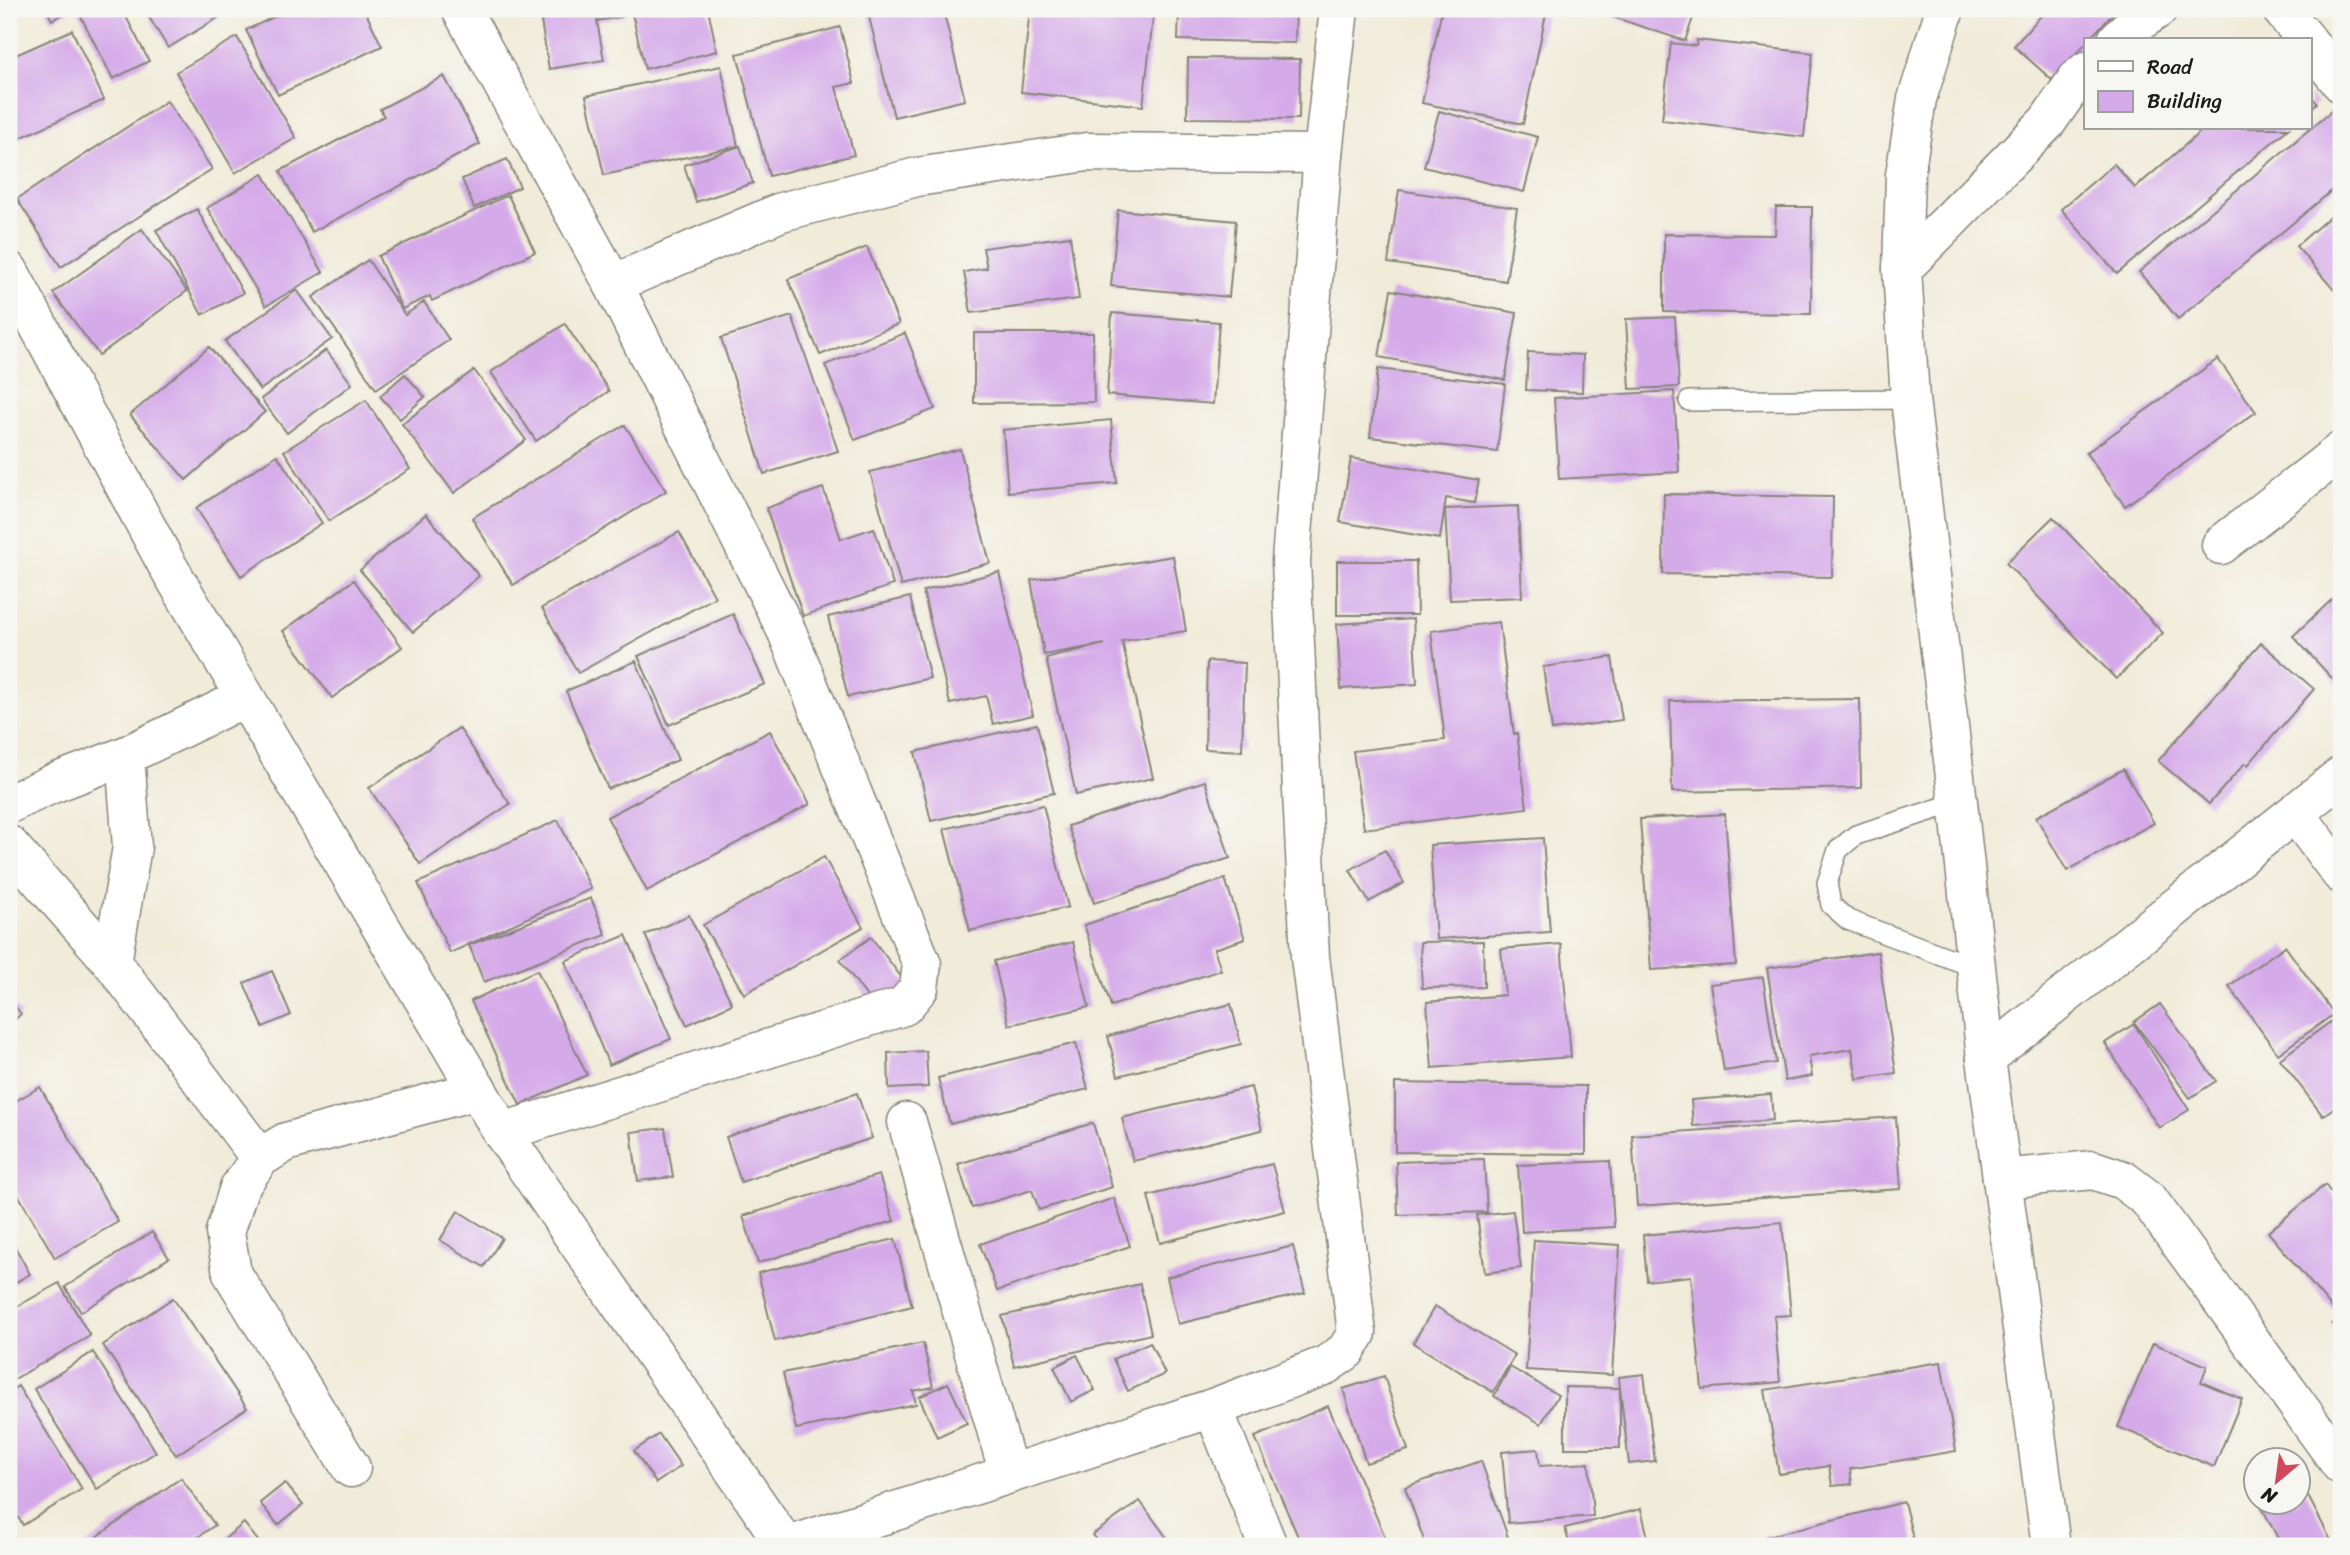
<svg xmlns="http://www.w3.org/2000/svg" width="2350" height="1555" viewBox="0 0 2350 1555" font-family="Sriracha,sans-serif">
	<style>
		.building { fill: #d5aae9 }
		.lines { fill: none; stroke-linecap: round; stroke-linejoin: round }
		.lane-casing { stroke: #86847a; stroke-width: 22 }
		.street-casing { stroke: #86847a; stroke-width: 41 }
		.lane { stroke: #fff; stroke-width: 19 }
		.street { stroke: #fff; stroke-width: 38 }
	</style>
	<rect width="100%" height="100%" fill="#f6f6f2"/>
	<filter id="ink" filterUnits="userSpaceOnUse"><feTurbulence type="fractalNoise" baseFrequency=".0143" numOctaves="2"/><feDisplacementMap in="SourceGraphic" scale="14" xChannelSelector="R" yChannelSelector="G"/><feConvolveMatrix kernelMatrix="1 2 1 2 8 2 1 2 1" color-interpolation-filters="sRGB"/></filter>
	<filter id="wash" filterUnits="userSpaceOnUse"><feTurbulence type="fractalNoise" baseFrequency=".00686" numOctaves="4" result="noise"/><feDisplacementMap in="SourceGraphic" scale="28" xChannelSelector="R" yChannelSelector="G"/><feGaussianBlur stdDeviation="1.57" result="paint"/><feColorMatrix in="noise" values="0 0 0 0 0 0 0 0 0 0 0 0 0 0 0 0 0 1.4 0 .05"/><feComposite in="paint" operator="in"/></filter>
	<g filter="url(#wash)">
		<rect width="100%" height="100%" fill="#f1ebd9"/>
		<g id="blocks">
			<g class="building">
				<polygon points="46,9 73,9 52,20"/>
				<polygon points="77,9 122,9 149,61 113,79"/>
				<polygon points="144,9 227,9 229,11 168,48"/>
				<polygon points="291,9 364,9 382,46 278,95 246,30"/>
				<polygon points="539,9 623,9 625,16 597,21 604,60 549,69"/>
				<polygon points="631,9 708,9 717,51 645,69"/>
				<polygon points="867,9 943,9 965,100 894,117"/>
				<polygon points="1030,9 1154,9 1143,106 1021,92"/>
				<polygon points="1179,9 1296,9 1295,43 1178,40"/>
				<polygon points="1442,9 1547,9 1523,124 1422,103"/>
				<polygon points="1613,9 1696,9 1685,41 1610,16"/>
				<polygon points="2047,9 2117,9 2052,80 2014,46"/>
				<polygon points="2330,9 2341,9 2341,21"/>
				<polygon points="840,27 854,83 836,87 854,155 769,176 737,54"/>
				<polygon points="72,30 104,100 9,143 9,58"/>
				<polygon points="237,37 296,138 235,173 176,72"/>
				<polygon points="1697,40 1813,53 1804,137 1662,120 1671,43 1696,46"/>
				<polygon points="1188,58 1300,59 1299,119 1187,118"/>
				<polygon points="721,66 738,146 604,175 586,96"/>
				<polygon points="444,76 480,144 312,232 280,171 384,116 380,109"/>
				<polygon points="2310,95 2317,103 2310,110"/>
				<polygon points="167,101 212,169 61,267 17,199"/>
				<polygon points="2336,107 2341,113 2341,183 2178,319 2139,272"/>
				<polygon points="1439,111 1538,137 1524,192 1424,167"/>
				<polygon points="2205,128 2289,128 2117,274 2061,209 2114,164 2135,188"/>
				<polygon points="740,146 753,183 696,202 684,165"/>
				<polygon points="507,159 520,187 474,208 462,179"/>
				<polygon points="263,174 323,272 266,306 207,208"/>
				<polygon points="1399,190 1517,208 1506,281 1388,263"/>
				<polygon points="508,195 535,252 432,301 430,296 402,309 378,256"/>
				<polygon points="1776,207 1812,207 1811,314 1664,312 1664,234 1775,235"/>
				<polygon points="2341,207 2341,298 2296,246"/>
				<polygon points="197,209 243,293 202,315 156,230"/>
				<polygon points="1118,210 1236,221 1229,297 1111,286"/>
				<polygon points="142,229 187,291 99,355 53,293"/>
				<polygon points="1070,236 1079,299 971,313 964,272 987,268 983,248"/>
				<polygon points="867,247 899,324 820,355 788,279"/>
				<polygon points="368,260 405,315 424,302 449,340 376,389 313,297"/>
				<polygon points="297,290 332,339 260,390 225,341"/>
				<polygon points="1391,290 1517,313 1505,380 1379,357"/>
				<polygon points="1112,313 1219,322 1213,404 1107,395"/>
				<polygon points="792,316 838,451 764,474 721,338"/>
				<polygon points="1675,317 1679,387 1630,389 1626,319"/>
				<polygon points="565,324 609,391 536,441 491,372"/>
				<polygon points="905,333 935,409 855,440 825,365"/>
				<polygon points="974,333 1093,333 1094,402 974,403"/>
				<polygon points="209,347 265,412 186,480 130,415"/>
				<polygon points="326,350 352,384 287,433 261,399"/>
				<polygon points="1528,352 1583,355 1582,392 1526,390"/>
				<polygon points="2218,359 2256,412 2125,506 2086,453"/>
				<polygon points="1378,369 1505,384 1497,452 1370,437"/>
				<polygon points="474,370 526,440 454,493 402,424"/>
				<polygon points="405,374 425,397 400,419 380,396"/>
				<polygon points="1674,391 1679,472 1559,479 1554,398"/>
				<polygon points="366,400 410,469 329,521 284,451"/>
				<polygon points="1111,420 1117,483 1008,492 1003,430"/>
				<polygon points="625,425 666,491 513,585 472,518"/>
				<polygon points="960,449 990,563 901,586 870,472"/>
				<polygon points="277,455 322,523 241,576 196,508"/>
				<polygon points="1351,458 1479,480 1474,503 1446,498 1440,539 1340,522"/>
				<polygon points="823,488 841,539 874,528 893,585 803,616 766,508"/>
				<polygon points="1664,494 1833,497 1832,577 1663,574"/>
				<polygon points="1518,506 1522,597 1450,600 1445,509"/>
				<polygon points="426,514 479,576 413,632 360,570"/>
				<polygon points="2053,517 2163,633 2116,679 2006,563"/>
				<polygon points="679,532 715,597 578,673 542,608"/>
				<polygon points="1173,556 1186,631 1122,641 1153,778 1076,795 1046,658 1105,644 1044,655 1031,580"/>
				<polygon points="1337,561 1416,561 1417,615 1337,615"/>
				<polygon points="999,572 1033,715 993,724 986,696 950,704 923,591"/>
				<polygon points="354,580 402,647 332,698 283,631"/>
				<polygon points="2341,591 2341,688 2293,636"/>
				<polygon points="910,597 930,678 848,697 828,617"/>
				<polygon points="733,614 765,684 669,725 638,656"/>
				<polygon points="1413,619 1417,684 1341,689 1337,624"/>
				<polygon points="1499,622 1514,734 1517,733 1527,808 1364,829 1353,751 1445,740 1431,631"/>
				<polygon points="2261,643 2314,689 2248,765 2245,763 2209,804 2158,761"/>
				<polygon points="1612,657 1622,720 1552,730 1543,667"/>
				<polygon points="636,661 678,760 608,789 566,691"/>
				<polygon points="1207,661 1245,663 1242,751 1205,749"/>
				<polygon points="1860,699 1861,788 1672,792 1670,701"/>
				<polygon points="1037,724 1054,793 931,821 915,752"/>
				<polygon points="459,728 510,804 420,864 369,788"/>
				<polygon points="770,731 810,804 647,891 607,817"/>
				<polygon points="2123,769 2154,823 2067,871 2036,817"/>
				<polygon points="1205,781 1230,858 1094,903 1068,826"/>
				<polygon points="1043,805 1068,907 970,931 944,829"/>
				<polygon points="1725,814 1736,965 1651,970 1640,819"/>
				<polygon points="558,820 591,889 450,953 418,883"/>
				<polygon points="1543,838 1550,932 1436,939 1430,845"/>
				<polygon points="1385,850 1404,883 1369,902 1350,870"/>
				<polygon points="824,857 863,927 744,994 703,925"/>
				<polygon points="1225,879 1245,939 1214,949 1221,970 1111,1006 1084,925"/>
				<polygon points="591,898 606,935 484,982 469,945"/>
				<polygon points="689,915 732,1004 687,1025 645,935"/>
				<polygon points="626,935 671,1039 609,1065 565,961"/>
				<polygon points="871,937 908,986 876,1009 840,960"/>
				<polygon points="1483,941 1484,987 1422,988 1420,942"/>
				<polygon points="1073,942 1089,1007 1009,1025 994,961"/>
				<polygon points="1561,944 1571,1057 1432,1068 1427,1002 1505,995 1501,949"/>
				<polygon points="2285,946 2334,1014 2278,1054 2229,986"/>
				<polygon points="1878,952 1896,1073 1857,1079 1852,1049 1809,1056 1812,1076 1785,1081 1767,968"/>
				<polygon points="537,970 587,1075 520,1105 471,1001"/>
				<polygon points="272,971 291,1015 263,1027 244,983"/>
				<polygon points="1763,977 1776,1063 1724,1071 1710,984"/>
				<polygon points="9,999 21,1014 9,1025"/>
				<polygon points="1231,1004 1241,1044 1118,1076 1108,1036"/>
				<polygon points="2160,1004 2216,1081 2190,1098 2134,1022"/>
				<polygon points="2341,1014 2341,1102 2323,1116 2280,1059"/>
				<polygon points="2134,1024 2189,1110 2159,1128 2105,1043"/>
				<polygon points="1076,1043 1088,1089 950,1124 938,1078"/>
				<polygon points="926,1051 928,1087 889,1089 888,1053"/>
				<polygon points="1395,1083 1586,1086 1586,1154 1395,1152"/>
				<polygon points="40,1087 118,1222 55,1258 9,1179 9,1105"/>
				<polygon points="1251,1087 1262,1130 1133,1161 1122,1118"/>
				<polygon points="857,1093 872,1138 741,1182 726,1137"/>
				<polygon points="1771,1094 1773,1120 1693,1126 1691,1100"/>
				<polygon points="1896,1117 1901,1189 1637,1206 1632,1135"/>
				<polygon points="1093,1123 1112,1187 1039,1210 1032,1190 972,1208 958,1164"/>
				<polygon points="665,1128 673,1177 638,1181 631,1132"/>
				<polygon points="1484,1159 1487,1212 1398,1215 1396,1162"/>
				<polygon points="1610,1161 1614,1227 1522,1232 1518,1165"/>
				<polygon points="1272,1164 1285,1211 1160,1243 1148,1196"/>
				<polygon points="879,1175 894,1221 758,1263 743,1216"/>
				<polygon points="2325,1185 2341,1205 2341,1307 2335,1312 2268,1232"/>
				<polygon points="1114,1198 1130,1246 997,1291 980,1244"/>
				<polygon points="458,1211 502,1238 484,1267 440,1240"/>
				<polygon points="1513,1211 1521,1268 1485,1273 1477,1215"/>
				<polygon points="1782,1222 1791,1315 1774,1316 1780,1382 1702,1389 1691,1276 1647,1281 1643,1235"/>
				<polygon points="152,1232 169,1258 81,1312 65,1287"/>
				<polygon points="9,1236 30,1274 9,1286"/>
				<polygon points="895,1239 912,1306 775,1341 758,1273"/>
				<polygon points="1534,1240 1620,1245 1612,1375 1526,1370"/>
				<polygon points="1293,1246 1305,1293 1178,1324 1167,1277"/>
				<polygon points="59,1283 90,1336 9,1382 9,1311"/>
				<polygon points="1140,1284 1151,1334 1014,1366 1002,1316"/>
				<polygon points="173,1298 247,1408 176,1455 103,1345"/>
				<polygon points="1435,1306 1515,1355 1493,1392 1413,1343"/>
				<polygon points="2341,1317 2341,1337 2332,1324"/>
				<polygon points="1150,1342 1165,1374 1128,1391 1113,1359"/>
				<polygon points="923,1343 933,1387 913,1391 916,1404 796,1429 783,1373"/>
				<polygon points="2153,1343 2207,1366 2201,1382 2242,1399 2214,1467 2118,1427"/>
				<polygon points="93,1352 156,1452 97,1489 34,1389"/>
				<polygon points="1077,1355 1095,1390 1071,1402 1054,1367"/>
				<polygon points="1941,1362 1956,1451 1850,1469 1852,1484 1832,1486 1829,1466 1779,1474 1765,1390"/>
				<polygon points="1510,1367 1558,1395 1541,1424 1494,1396"/>
				<polygon points="1644,1374 1655,1461 1629,1464 1620,1389 1620,1448 1565,1448 1565,1387 1620,1388 1619,1377"/>
				<polygon points="1384,1376 1408,1450 1366,1463 1343,1389"/>
				<polygon points="948,1383 967,1423 937,1437 919,1397"/>
				<polygon points="18,1386 82,1489 23,1525 9,1502 9,1392"/>
				<polygon points="1328,1406 1386,1539 1369,1546 1302,1546 1255,1437"/>
				<polygon points="659,1434 681,1466 656,1483 634,1451"/>
				<polygon points="1538,1449 1540,1466 1589,1463 1593,1516 1508,1523 1502,1452"/>
				<polygon points="1481,1461 1508,1537 1481,1546 1426,1546 1405,1487"/>
				<polygon points="2298,1477 2334,1546 2282,1546 2259,1502 2298,1502"/>
				<polygon points="181,1478 215,1525 185,1546 84,1546"/>
				<polygon points="285,1483 303,1505 278,1525 260,1503"/>
				<polygon points="1140,1501 1173,1546 1101,1546 1092,1535"/>
				<polygon points="1904,1502 1915,1546 1767,1546 1765,1537"/>
				<polygon points="1641,1509 1650,1546 1570,1546 1565,1528"/>
				<polygon points="244,1523 262,1546 216,1546"/>
				<polygon points="9,1528 19,1546 9,1546"/>
			</g>
		</g>
	</g>
	<g filter="url(#ink)">
		<use href="#blocks" fill-opacity="0" stroke="#86847a" stroke-width="2"/>
		<g class="lines">
			<defs>
				<g id="lane">
					<polyline points="1689,401 1910,399"/>
					<polyline points="1958,802 1856,835 1838,850 1827,883 1831,905 1848,920 1976,968"/>
				</g>
				<g id="street">
					<polyline points="461,9 613,284 787,632 922,964 919,988 904,1006 502,1132"/>
					<polyline points="1945,9 1917,99 1905,175 1902,269 1910,399 1958,802 1986,1058 2051,1546"/>
					<polyline points="2281,9 2307,40"/>
					<polyline points="2117,40 2127,30 2158,9"/>
					<polyline points="2310,44 2341,83"/>
					<polyline points="1902,269 2047,122 2077,79 2086,71"/>
					<polyline points="9,271 166,563 502,1132 786,1546"/>
					<polyline points="613,284 781,212 917,177 1087,152 1323,154"/>
					<polyline points="2221,545 2341,451"/>
					<polyline points="9,804 52,784 125,756"/>
					<polyline points="2295,813 2341,874"/>
					<polyline points="9,845 112,962 260,1158"/>
					<polyline points="112,962 132,847 125,756 244,698"/>
					<polyline points="1986,1058 2341,776"/>
					<polyline points="907,1122 1009,1474"/>
					<polyline points="2002,1179 2093,1170 2123,1180 2148,1199 2341,1465"/>
					<polyline points="1213,1408 1268,1546"/>
					<polyline points="351,1468 232,1273 225,1232 239,1188 260,1158 286,1142 478,1090"/>
					<polyline points="788,1546 1213,1408 1326,1365 1346,1351 1357,1333 1310,957 1291,561 1323,154 1339,9"/>
				</g>
			</defs>
			<use href="#lane" class="lane-casing"/>
			<use href="#street" class="street-casing"/>
			<use href="#lane" class="lane"/>
			<use href="#street" class="street"/>
		</g>
	</g>
	<rect width="2350" height="1555" fill="none" stroke="#f6f6f2" stroke-width="35"/>
	<rect x="2084" y="38" width="228" height="91" fill="#f6f6f2" stroke="#9f9f9c" stroke-width="2"/>
	<rect x="2098" y="61" width="35" height="10" fill="#ffffff" stroke="#9f9f9c" stroke-width="2"/>
	<text x="2147" y="74" font-size="21" fill="#1c1c1c">Road</text>
	<rect x="2098" y="91" width="35" height="21" fill="#d5aae9" stroke="#9f9f9c" stroke-width="2"/>
	<text x="2147" y="108" font-size="21" fill="#1c1c1c">Building</text>
	<g transform="translate(2277 1481) rotate(209)"><circle r="33" fill="#f6f6f2" stroke="#9f9f9c" stroke-width="2"/>
	<path d="M0-5L12 26L0 18L-12 26Z" fill="#d1495b"/>
	<text y="-10" font-size="19" font-weight="bold" text-anchor="middle" fill="#1c1c1c">N</text>
	</g>
</svg>
